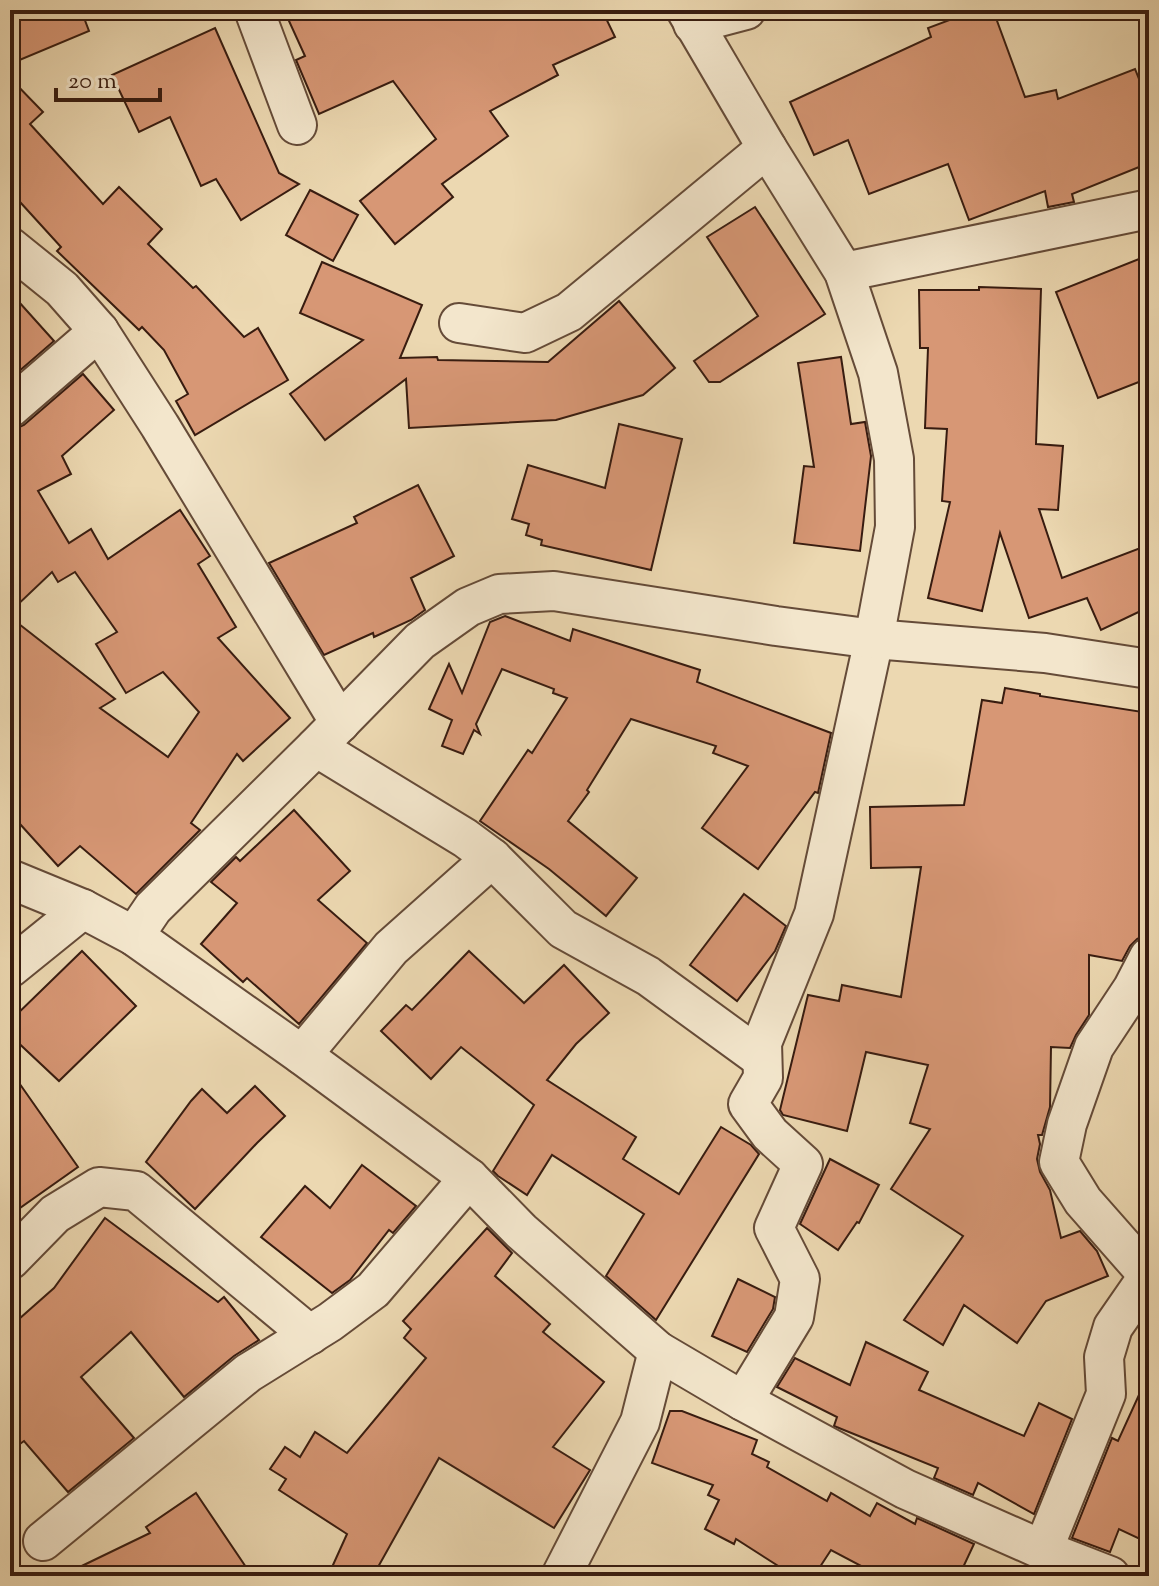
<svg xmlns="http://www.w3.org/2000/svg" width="1159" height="1586" viewBox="0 0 1159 1586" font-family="'Sorts Mill Goudy',serif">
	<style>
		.building { fill: #d79775; stroke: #381c10; stroke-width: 2 }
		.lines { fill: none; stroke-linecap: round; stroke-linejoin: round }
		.street-casing { stroke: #654b38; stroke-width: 42 }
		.street { stroke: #f3e6cc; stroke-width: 38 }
	</style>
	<rect width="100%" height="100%" fill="#ecd8b1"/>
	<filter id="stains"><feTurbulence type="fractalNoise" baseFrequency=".0025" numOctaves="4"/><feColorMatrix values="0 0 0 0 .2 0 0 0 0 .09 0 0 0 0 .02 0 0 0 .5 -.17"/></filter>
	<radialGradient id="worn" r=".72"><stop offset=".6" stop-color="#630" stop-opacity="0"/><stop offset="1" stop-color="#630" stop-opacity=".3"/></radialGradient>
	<g class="building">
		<polygon points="38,10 81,10 89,31 10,64 10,21"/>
		<polygon points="284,10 602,10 615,37 553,65 558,75 490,111 508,136 442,184 453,197 395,244 360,201 436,139 393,81 319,114 296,60 305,56"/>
		<polygon points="976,10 993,10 1025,97 1056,90 1058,99 1135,69 1149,104 1149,163 1072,194 1074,202 1048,207 1045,191 969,220 948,164 869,194 848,140 814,155 790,102 931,37 928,28"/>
		<polygon points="215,28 279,173 299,184 241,220 216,179 201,186 170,117 139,132 112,75"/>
		<polygon points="10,78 43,112 30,124 103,204 119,187 162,229 148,244 193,288 196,286 244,337 258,328 288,380 195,435 176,401 188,394 164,350 142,327 139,330 57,251 61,247 10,191"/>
		<polygon points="310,190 358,215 333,261 286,235"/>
		<polygon points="755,207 825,314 720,382 709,382 694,361 758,316 707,237"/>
		<polygon points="1149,255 1149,378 1098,398 1056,292"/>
		<polygon points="322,262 422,305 400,358 437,357 438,360 548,362 619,301 675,368 643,395 556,420 409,428 406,379 325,440 290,394 363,340 300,313"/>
		<polygon points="979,287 1041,289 1036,444 1063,446 1058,510 1039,509 1062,578 1143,547 1149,563 1149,607 1101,630 1087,598 1029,618 1000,533 982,611 928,598 950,502 942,501 947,429 925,428 928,348 920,348 919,290 979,290"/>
		<polygon points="10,292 54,341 10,379"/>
		<polygon points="841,357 851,424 865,422 871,456 860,551 794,543 804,466 814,467 798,363"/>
		<polygon points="83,374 114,410 62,456 71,474 38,491 69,543 91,529 108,559 180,510 210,556 198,564 236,627 218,638 290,718 243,761 237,754 191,823 200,830 136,894 80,846 58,866 10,813 10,617 115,699 100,708 168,757 199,712 163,672 126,693 96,644 117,632 75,572 58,582 52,572 10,612 10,429 15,429 24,425"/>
		<polygon points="619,424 682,439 651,570 541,545 542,540 526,535 529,524 512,519 528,465 605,488"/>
		<polygon points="418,485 454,556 411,578 425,610 411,620 374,637 373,633 324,655 269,563 357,523 354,517"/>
		<polygon points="505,616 570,641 573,629 700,670 697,682 831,733 818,793 815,792 758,869 702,828 748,766 713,753 716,746 631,719 587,790 589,792 568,821 637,878 606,916 549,869 480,821 528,750 532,753 567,698 553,693 554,689 502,669 476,724 480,734 474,730 463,754 442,746 452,720 429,709 449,664 462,693 490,622"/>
		<polygon points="1005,688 1040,694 1040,696 1149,713 1149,890 1141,937 1137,939 1130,946 1122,961 1089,955 1089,1015 1076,1035 1070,1048 1051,1047 1050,1107 1042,1135 1038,1135 1040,1144 1037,1159 1040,1172 1050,1190 1061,1238 1080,1231 1097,1251 1108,1276 1046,1301 1017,1343 964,1305 943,1345 904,1320 963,1236 891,1189 930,1129 910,1123 928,1065 866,1052 847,1131 783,1115 780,1110 808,995 839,1001 842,985 901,997 921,867 871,868 870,807 964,805 982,700 1002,703"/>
		<polygon points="294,810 350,871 318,900 367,943 299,1024 247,978 243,982 201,944 237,903 211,882 236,857 240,861"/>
		<polygon points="744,894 786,926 775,951 737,1001 690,965"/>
		<polygon points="82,951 136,1006 59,1081 10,1035 10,1021"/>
		<polygon points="469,951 524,1003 564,965 609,1013 576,1044 547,1080 636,1137 623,1159 679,1194 721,1127 751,1145 759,1154 656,1320 606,1276 644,1214 552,1155 527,1195 498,1176 493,1171 534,1105 461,1047 431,1079 381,1031 406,1005 412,1010"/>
		<polygon points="10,1070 78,1167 10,1215"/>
		<polygon points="255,1086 285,1116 257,1143 195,1209 146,1162 191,1101 202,1089 227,1113"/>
		<polygon points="830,1159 879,1185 859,1223 857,1222 838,1250 800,1224"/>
		<polygon points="362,1165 416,1206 393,1233 389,1230 350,1280 332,1293 261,1237 305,1186 330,1208"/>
		<polygon points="105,1218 218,1302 224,1297 259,1340 234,1356 184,1397 131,1332 81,1377 134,1438 68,1492 24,1441 10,1451 10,1327 54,1288"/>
		<polygon points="487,1228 512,1253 495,1276 550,1324 543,1332 604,1382 553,1447 590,1470 554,1528 439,1458 373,1576 328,1576 347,1534 279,1490 286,1479 270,1469 285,1447 300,1457 315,1432 347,1453 426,1358 404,1338 411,1329 403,1321"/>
		<polygon points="738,1279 775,1297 773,1309 747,1352 712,1336"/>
		<polygon points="866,1342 928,1372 919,1390 1024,1436 1039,1403 1072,1419 1034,1514 978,1483 973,1495 934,1478 938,1468 839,1428 834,1426 837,1417 777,1387 795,1358 850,1385"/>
		<polygon points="1149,1373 1149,1524 1142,1540 1119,1529 1110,1552 1072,1538 1112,1438 1118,1441"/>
		<polygon points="670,1411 682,1411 757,1440 752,1454 769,1462 767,1467 827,1501 831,1493 870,1516 877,1503 915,1524 917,1518 974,1544 959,1576 880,1576 831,1550 814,1576 794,1576 736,1539 734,1544 705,1529 719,1500 708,1495 713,1485 652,1463"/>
		<polygon points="196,1493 252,1576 61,1576 150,1533 146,1527"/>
	</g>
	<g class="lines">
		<defs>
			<g id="street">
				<polyline points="254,10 297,125"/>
				<polyline points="686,10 767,148 844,272 878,373 894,459 895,527 874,639 814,914 762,1043 763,1078 748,1104 770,1134 803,1164 774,1228 800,1279 794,1317 743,1401"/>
				<polyline points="693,24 746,10"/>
				<polyline points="10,247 62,289 99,331 160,426 340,723"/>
				<polyline points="844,272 1149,209"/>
				<polyline points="459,323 525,333 569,312 767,148"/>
				<polyline points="10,408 99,331"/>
				<polyline points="316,747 465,838 492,858 563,929 648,976 762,1059"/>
				<polyline points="10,879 83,909 134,936 302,1055 469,1178 521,1231 658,1351 743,1401 905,1489 1043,1550 1110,1576"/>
				<polyline points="134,936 153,908 316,747 420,641 468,607 499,594 554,591 776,626 874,639 1045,653 1149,669"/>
				<polyline points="1149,957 1133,988 1094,1047 1067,1124 1059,1162 1083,1201 1149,1276"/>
				<polyline points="10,968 83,909"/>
				<polyline points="302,1055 391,948 492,858"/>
				<polyline points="10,1260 55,1214 99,1187 136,1191 310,1335"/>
				<polyline points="43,1541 248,1373 330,1322 373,1290 469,1178"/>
				<polyline points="1043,1550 1106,1394 1104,1357 1113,1327 1149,1275"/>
				<polyline points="561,1576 640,1422 658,1351"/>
			</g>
		</defs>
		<use href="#street" class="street-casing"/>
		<use href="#street" class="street"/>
	</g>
	<rect width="1159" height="1586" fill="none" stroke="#ecd8b1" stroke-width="40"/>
	<rect x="12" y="12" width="1135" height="1562" fill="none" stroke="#381c10" stroke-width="4"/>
	<rect x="20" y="20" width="1119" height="1546" fill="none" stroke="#381c10" stroke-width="2"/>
	<path d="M56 88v12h104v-12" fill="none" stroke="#381c10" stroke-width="4"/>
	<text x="68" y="88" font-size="24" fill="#381c10" stroke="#f3e6cc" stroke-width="6" paint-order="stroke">20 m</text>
	<rect width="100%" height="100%" filter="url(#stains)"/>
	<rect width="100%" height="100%" fill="url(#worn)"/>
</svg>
